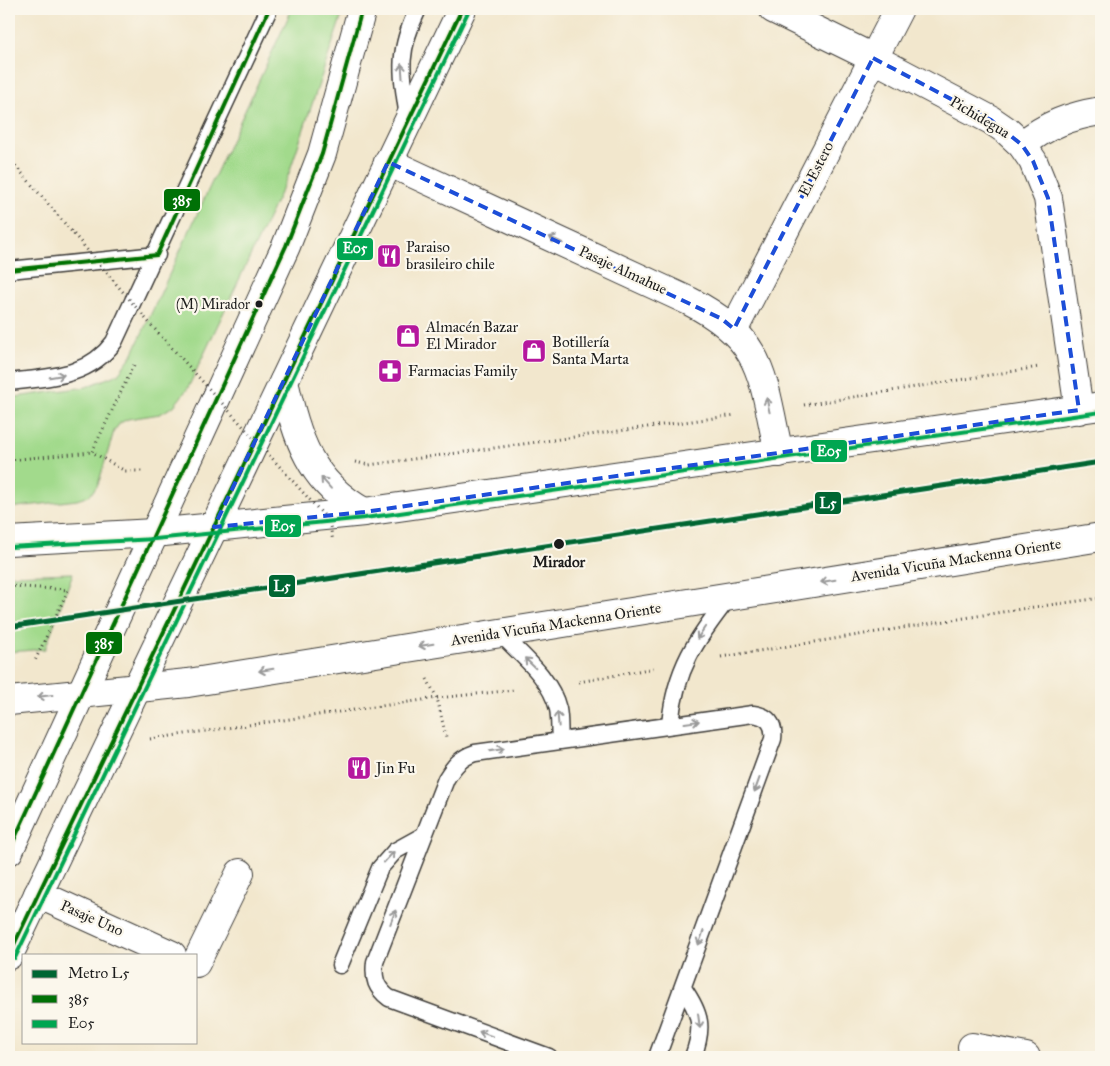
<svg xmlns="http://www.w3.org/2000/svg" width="1110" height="1066" viewBox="0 0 1110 1066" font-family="'IM FELL Great Primer',serif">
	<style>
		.green { fill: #a2da8c; stroke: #5f7b54 }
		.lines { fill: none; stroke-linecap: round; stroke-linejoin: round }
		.lane-casing { stroke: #3c3a37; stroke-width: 19 }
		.street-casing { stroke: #3c3a37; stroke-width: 30 }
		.secondary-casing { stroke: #3c3a37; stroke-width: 30 }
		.primary-casing { stroke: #3c3a37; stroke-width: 30 }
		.path { stroke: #3c3a37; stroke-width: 3; stroke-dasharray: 1 4; stroke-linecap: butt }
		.lane { stroke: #fff; stroke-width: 16 }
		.street { stroke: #fff; stroke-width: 28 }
		.secondary { stroke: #fff; stroke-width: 28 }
		.primary { stroke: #fff; stroke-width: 28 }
		.path-bridge { stroke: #3c3a37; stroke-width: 3; stroke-dasharray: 1 4; stroke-linecap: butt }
		.bus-1-casing { stroke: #fbf7ec; stroke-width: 8 }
		.bus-2-casing { stroke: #fbf7ec; stroke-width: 8 }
		.bus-1 { stroke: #007106; stroke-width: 4 }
		.bus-2 { stroke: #00a651; stroke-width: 4 }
		.metro-1-casing { stroke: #fbf7ec; stroke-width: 9 }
		.metro-1 { stroke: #063; stroke-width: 5 }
		.oneway { stroke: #999 }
		.marked { fill: none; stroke: #1d4ed8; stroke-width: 4; stroke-dasharray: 10 6; stroke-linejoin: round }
		.bus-dot { fill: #1c1c1c; stroke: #fbf7ec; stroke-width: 2 }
		.labels { text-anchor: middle; stroke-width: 4.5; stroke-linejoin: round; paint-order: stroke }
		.bus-label { font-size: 14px; fill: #1c1c1c; stroke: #fbf7ec; text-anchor: end }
		.street-label { font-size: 15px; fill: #1c1c1c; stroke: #fbf7ec }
		.poi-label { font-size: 15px; fill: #1c1c1c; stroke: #fbf7ec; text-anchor: start }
		.stop-label { font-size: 15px; font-weight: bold; fill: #1c1c1c; stroke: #fbf7ec }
		.line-badge { stroke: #fbf7ec; stroke-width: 2 }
		.badge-label { font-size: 14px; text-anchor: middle; font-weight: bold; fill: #fff }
	</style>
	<rect width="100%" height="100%" fill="#fbf7ec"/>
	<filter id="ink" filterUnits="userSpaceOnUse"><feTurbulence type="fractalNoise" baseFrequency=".02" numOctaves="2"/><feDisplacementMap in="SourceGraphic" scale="10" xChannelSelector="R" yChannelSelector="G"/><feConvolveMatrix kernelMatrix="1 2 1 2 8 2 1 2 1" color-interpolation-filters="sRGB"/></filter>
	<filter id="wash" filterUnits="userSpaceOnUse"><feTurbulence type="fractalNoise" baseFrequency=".0096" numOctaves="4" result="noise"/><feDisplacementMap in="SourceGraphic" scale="20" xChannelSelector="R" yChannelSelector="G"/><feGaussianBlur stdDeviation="1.12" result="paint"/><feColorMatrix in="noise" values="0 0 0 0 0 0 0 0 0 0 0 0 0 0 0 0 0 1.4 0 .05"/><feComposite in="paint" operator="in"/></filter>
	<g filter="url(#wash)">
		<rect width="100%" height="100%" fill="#f2e7cd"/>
		<g class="green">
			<polygon points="292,9 344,9 288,176 188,388 174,406 160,414 128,419 120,423 114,431 98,485 89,496 77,500 9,508 9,398 86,387 118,374 132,355"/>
			<polygon points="73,573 45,649 9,652 9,575"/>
		</g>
	</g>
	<g filter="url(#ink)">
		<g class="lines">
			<defs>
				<g id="lane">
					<path d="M408 117C401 71 397 52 418 9"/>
					<polyline points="9,270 157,255"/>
					<path d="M9 382C50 377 87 378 114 342L269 9"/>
					<path d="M500 633C522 656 550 677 558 709 560 719 559 730 560 740"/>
					<path d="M670 725C675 669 696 639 730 596"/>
					<polyline points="340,965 380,868 395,851 424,835"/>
					<path d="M683 988C701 1014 704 1027 693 1057"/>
					<path d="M549 1057 389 998C376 988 373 979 375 962L446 779C454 766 460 758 475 753L753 714C768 716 775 724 773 739L657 1057"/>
				</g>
				<g id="street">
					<polyline points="773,9 873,58 991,120 1007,131 1022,145 1033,161 1048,198 1079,410"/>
					<path d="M1022 145C1046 125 1070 116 1101 111"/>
					<path d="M388 162 689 301C765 339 762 378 779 453"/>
					<polyline points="734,329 899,9"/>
					<polyline points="38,894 172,955"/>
					<polyline points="196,963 240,873"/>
					<polyline points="972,1047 1026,1057"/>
				</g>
				<g id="secondary">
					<polyline points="9,851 286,246 322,154 362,9"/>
					<polyline points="9,955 462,9"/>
				</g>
				<g id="primary">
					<path d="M284 381C297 439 310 482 364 512"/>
					<polyline points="9,541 154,533 364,512 1101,406"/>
					<polyline points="9,701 188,683 1101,537"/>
				</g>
			</defs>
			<use href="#lane" class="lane-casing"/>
			<use href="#street" class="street-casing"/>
			<use href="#secondary" class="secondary-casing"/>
			<use href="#primary" class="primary-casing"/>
			<g class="path">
				<polyline points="134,365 92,452 125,471 145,471"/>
				<polyline points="804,405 1039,367"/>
				<polyline points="9,460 92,452"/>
				<polyline points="355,462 369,465 736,415"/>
				<polyline points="9,586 68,590 34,663"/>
				<polyline points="721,657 1027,608 1101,598"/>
				<polyline points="427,679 437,698 446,737"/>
				<polyline points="579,682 654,668"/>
				<polyline points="150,739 437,698 515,690"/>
			</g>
			<use href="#lane" class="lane"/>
			<use href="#street" class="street"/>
			<use href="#secondary" class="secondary"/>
			<use href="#primary" class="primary"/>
			<polyline class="path-bridge" points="9,158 152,326 329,521 333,541"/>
			<defs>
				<g id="bus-1">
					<polyline points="9,270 157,255 269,9"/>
					<polyline points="9,851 286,246 322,154 362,9"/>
					<polyline points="9,955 462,9"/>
				</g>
				<g id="bus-2">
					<polyline points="9,547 155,539 365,518 1101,412"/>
					<polyline points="15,958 468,12"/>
				</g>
			</defs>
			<use href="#bus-1" class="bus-1-casing"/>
			<use href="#bus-2" class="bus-2-casing"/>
			<use href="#bus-1" class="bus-1"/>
			<use href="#bus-2" class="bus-2"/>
			<defs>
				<polyline id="metro-1" points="9,627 1101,462"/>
			</defs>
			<use href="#metro-1" class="metro-1-casing"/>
			<use href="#metro-1" class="metro-1"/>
		</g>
		<defs><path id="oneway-shaft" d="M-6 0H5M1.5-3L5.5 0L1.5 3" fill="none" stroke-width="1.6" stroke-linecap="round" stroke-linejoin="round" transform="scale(1.25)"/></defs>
		<g class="oneway">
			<use href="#oneway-shaft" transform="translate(402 71) rotate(-94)"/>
			<use href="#oneway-shaft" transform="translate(556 240) rotate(-155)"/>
			<use href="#oneway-shaft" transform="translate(57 376) rotate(-10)"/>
			<use href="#oneway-shaft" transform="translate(768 405) rotate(-102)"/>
			<use href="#oneway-shaft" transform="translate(326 483) rotate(-131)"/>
			<use href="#oneway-shaft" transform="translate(828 581) rotate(171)"/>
			<use href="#oneway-shaft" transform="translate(701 633) rotate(124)"/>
			<use href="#oneway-shaft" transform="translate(426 645) rotate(171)"/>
			<use href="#oneway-shaft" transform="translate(530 663) rotate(-136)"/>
			<use href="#oneway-shaft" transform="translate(266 670) rotate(171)"/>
			<use href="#oneway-shaft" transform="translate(45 696) rotate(173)"/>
			<use href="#oneway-shaft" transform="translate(558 719) rotate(-95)"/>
			<use href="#oneway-shaft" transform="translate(692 722) rotate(-8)"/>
			<use href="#oneway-shaft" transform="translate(497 750) rotate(-9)"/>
			<use href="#oneway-shaft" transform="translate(757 785) rotate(110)"/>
			<use href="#oneway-shaft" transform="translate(389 857) rotate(-47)"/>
			<use href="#oneway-shaft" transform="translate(393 917) rotate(-69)"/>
			<use href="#oneway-shaft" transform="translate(701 938) rotate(110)"/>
			<use href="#oneway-shaft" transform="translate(699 1021) rotate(82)"/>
			<use href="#oneway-shaft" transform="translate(486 1034) rotate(-160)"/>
		</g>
	</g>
	<path class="marked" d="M873 58 991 120 1022 145 1033 161 1048 198 1079 410 364 512 214 527 388 162 722 319 734 329Z"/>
	<defs>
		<symbol id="restaurant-square" viewBox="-11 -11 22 22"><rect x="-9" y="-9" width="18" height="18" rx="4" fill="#b5179e" stroke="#fbf7ec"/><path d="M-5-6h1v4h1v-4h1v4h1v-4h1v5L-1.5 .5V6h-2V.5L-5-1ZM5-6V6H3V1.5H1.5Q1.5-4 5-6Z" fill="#fff"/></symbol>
		<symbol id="shop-square" viewBox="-11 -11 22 22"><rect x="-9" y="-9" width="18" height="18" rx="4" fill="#b5179e" stroke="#fbf7ec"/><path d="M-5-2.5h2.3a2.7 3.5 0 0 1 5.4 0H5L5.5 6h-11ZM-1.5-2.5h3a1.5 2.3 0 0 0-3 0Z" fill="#fff"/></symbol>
		<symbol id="pharmacy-square" viewBox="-11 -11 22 22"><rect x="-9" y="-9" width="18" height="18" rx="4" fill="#b5179e" stroke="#fbf7ec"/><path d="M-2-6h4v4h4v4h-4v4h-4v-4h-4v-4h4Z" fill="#fff"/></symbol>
	</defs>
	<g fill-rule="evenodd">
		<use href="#restaurant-square" x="375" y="242" width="28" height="28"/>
		<use href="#shop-square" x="394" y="322" width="28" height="28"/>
		<use href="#shop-square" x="520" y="337" width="28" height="28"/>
		<use href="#pharmacy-square" x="376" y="357" width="28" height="28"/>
		<use href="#restaurant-square" x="345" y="754" width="28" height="28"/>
	</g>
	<g class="bus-dot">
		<circle cx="259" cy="304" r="4.5"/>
		<circle cx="559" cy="544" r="6"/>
	</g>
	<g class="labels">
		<g class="bus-label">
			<text x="250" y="309">(M) Mirador</text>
		</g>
		<g class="street-label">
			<text transform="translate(980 117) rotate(31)" y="5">Pichidegua</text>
			<text transform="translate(816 169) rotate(-63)" y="5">El Estero</text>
			<text transform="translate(623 270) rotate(25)" y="5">Pasaje Almahue</text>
			<text transform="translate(956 560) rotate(-9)" y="5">Avenida Vicuña Mackenna Oriente</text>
			<text transform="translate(556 624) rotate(-9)" y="5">Avenida Vicuña Mackenna Oriente</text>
			<text transform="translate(92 918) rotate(24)" y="5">Pasaje Uno</text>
		</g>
		<g class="poi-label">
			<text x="406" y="252">Paraiso<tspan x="406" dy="17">brasileiro chile</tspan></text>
			<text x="426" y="332">Almacén Bazar<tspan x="426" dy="17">El Mirador</tspan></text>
			<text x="552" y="347">Botillería<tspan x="552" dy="17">Santa Marta</tspan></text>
			<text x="408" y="376">Farmacias Family</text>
			<text x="376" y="773">Jin Fu</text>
		</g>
		<g class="stop-label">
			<text x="559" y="567">Mirador</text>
		</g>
	</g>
	<g class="line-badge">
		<rect x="163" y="188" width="38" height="24" rx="5" fill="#007106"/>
		<rect x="336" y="237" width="38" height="24" rx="5" fill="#00a651"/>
		<rect x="810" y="439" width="38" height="24" rx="5" fill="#00a651"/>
		<rect x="814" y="491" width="28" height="24" rx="5" fill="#063"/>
		<rect x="264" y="514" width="38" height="24" rx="5" fill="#00a651"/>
		<rect x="268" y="574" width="28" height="24" rx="5" fill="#063"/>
		<rect x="85" y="631" width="38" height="24" rx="5" fill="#007106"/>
	</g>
	<g class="badge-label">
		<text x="182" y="205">385</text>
		<text x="355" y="253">E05</text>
		<text x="829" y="456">E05</text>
		<text x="828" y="508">L5</text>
		<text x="283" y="531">E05</text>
		<text x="282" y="591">L5</text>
		<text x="104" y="648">385</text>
	</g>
	<rect width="1110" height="1066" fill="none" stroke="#fbf7ec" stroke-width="30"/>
	<rect x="22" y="954" width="175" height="90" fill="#fbf7ec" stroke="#a29f99"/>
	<rect x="32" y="970" width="25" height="8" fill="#006633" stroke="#a29f99"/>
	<text x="68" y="978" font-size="15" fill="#1c1c1c">Metro L5</text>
	<rect x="32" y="995" width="25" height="8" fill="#007106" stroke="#a29f99"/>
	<text x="68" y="1004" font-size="15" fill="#1c1c1c">385</text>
	<rect x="32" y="1020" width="25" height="8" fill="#00a651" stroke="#a29f99"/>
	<text x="68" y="1028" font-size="15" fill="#1c1c1c">E05</text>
</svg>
